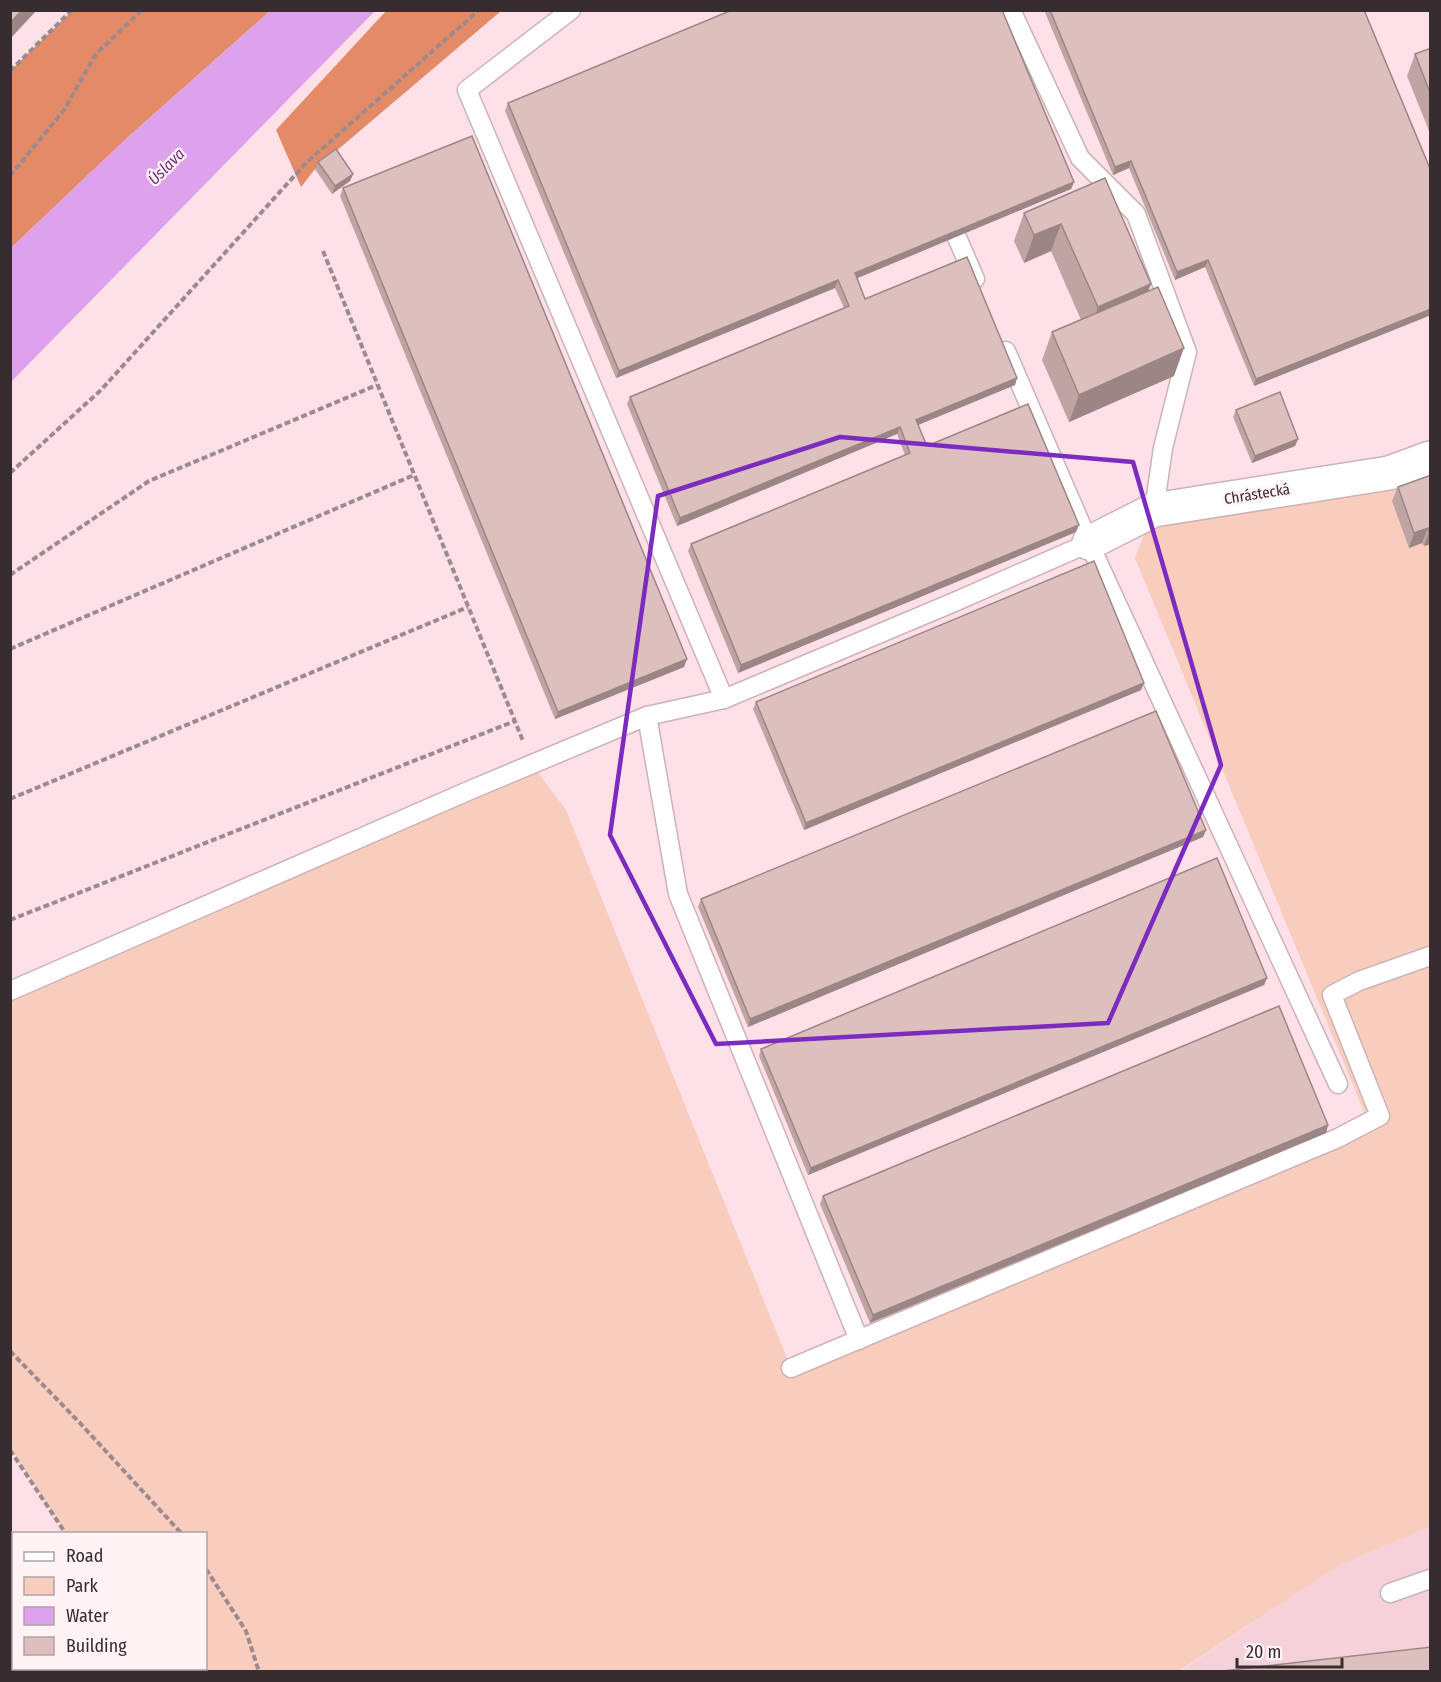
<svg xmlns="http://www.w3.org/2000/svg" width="1441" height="1682" viewBox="0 0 1441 1682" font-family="'Fira Sans Condensed',sans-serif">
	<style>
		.built { fill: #f5d1da }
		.green { fill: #f8cdbd }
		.forest { fill: #e38a67 }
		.water { fill: #dda2eb }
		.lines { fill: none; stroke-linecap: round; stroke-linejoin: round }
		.service-casing { stroke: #cdb2b8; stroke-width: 21 }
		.minor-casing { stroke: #cdb2b8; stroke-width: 36 }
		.path { stroke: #9e898f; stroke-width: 4; stroke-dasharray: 6 3; stroke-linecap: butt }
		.service { stroke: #fff; stroke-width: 18 }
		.minor { stroke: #fff; stroke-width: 33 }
		.wall { fill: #bea5a3 }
		.shaded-wall { fill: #9b8685 }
		.building { fill: #ddc0be; stroke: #9b8685; stroke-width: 1.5 }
		.marked { fill: none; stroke: #7b2cbf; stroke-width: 4.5; stroke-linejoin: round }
		.labels { text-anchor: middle; stroke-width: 4.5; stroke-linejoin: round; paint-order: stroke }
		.street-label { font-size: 15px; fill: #372c2f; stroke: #fff3f6 }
		.water-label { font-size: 16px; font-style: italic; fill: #712c81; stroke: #fff3f6 }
	</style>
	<rect width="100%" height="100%" fill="#fde0e8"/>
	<polygon class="built" points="1430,1527 1430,1671 1179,1672 1341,1564"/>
	<polygon class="green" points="1430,458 1430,1527 1341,1564 1179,1671 200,1671 198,1669 206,1668 206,1534 66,1533 11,1449 10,991 532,764 566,810 791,1368 1367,1119 1135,558 1154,510"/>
	<g class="forest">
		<polygon points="72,11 270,11 127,138 11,248 10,71"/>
		<polygon points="386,11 501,11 315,169 301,187 276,130"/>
	</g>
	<polygon class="water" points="270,11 375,11 11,382 11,248 127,138"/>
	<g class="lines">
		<defs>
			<g id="service">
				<polyline points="571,10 467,90 724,699"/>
				<polyline points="1011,10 1080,158 1136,214 1187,352 1163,448 1154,510"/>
				<polyline points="952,226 975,279"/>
				<polyline points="1006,351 1089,543 1338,1084"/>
				<polyline points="647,716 678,894 859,1340"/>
				<polyline points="10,991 468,791 647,716 724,699 952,603 1089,543"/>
				<polyline points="791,1368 1338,1138 1380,1116 1332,995 1359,981 1430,956"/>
				<polyline points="1390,1593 1430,1579"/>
			</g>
			<polyline id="minor" points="1089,543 1154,510 1389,473 1430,458"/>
		</defs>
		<use href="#service" class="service-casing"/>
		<use href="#minor" class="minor-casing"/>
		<g class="path">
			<polyline points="10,71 72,10"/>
			<polyline points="10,176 64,110 96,54 142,10"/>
			<polyline points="323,251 523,741"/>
			<polyline points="10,473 101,390 306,163 479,10"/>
			<polyline points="10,575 149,481 377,385"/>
			<polyline points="10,649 414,475"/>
			<polyline points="10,799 468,607"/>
			<polyline points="10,920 515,721"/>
			<polyline points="10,1351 79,1422 182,1534"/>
			<polyline points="10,1450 66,1534"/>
			<polyline points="206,1569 246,1631 259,1672"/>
			<polyline points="156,1668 158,1672"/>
		</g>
		<use href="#service" class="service"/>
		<use href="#minor" class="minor"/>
	</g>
	<g class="wall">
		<polygon points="1044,10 1364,10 1431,171 1431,315 1254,386 1205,267 1175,280 1129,168 1113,175"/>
		<polygon points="1431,48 1431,136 1407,76 1415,54"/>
		<polygon points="508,103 1074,182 1071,189 857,278 865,299 1017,378 1015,385 918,425 927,446 1076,532 738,673 688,551 691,544 905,455 897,434 677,526 627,404 630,397 844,308 835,288 616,378 505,111"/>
		<polygon points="318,162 353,174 350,181 332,194 315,169"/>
		<polygon points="1105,178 1148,291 1174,376 1069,422 1042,360 1052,332 1081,320 1051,251 1024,263 1014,241 1024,213"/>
		<polygon points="343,188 684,667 555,719 340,196"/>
		<polygon points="1236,410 1298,439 1295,446 1252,463 1233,417"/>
		<polygon points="1431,475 1431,544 1424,546 1422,543 1409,548 1392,501 1398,487"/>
		<polygon points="1141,690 804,830 753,709 756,702"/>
		<polygon points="1206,830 1203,837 748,1027 698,907 701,899"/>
		<polygon points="1267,978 1264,985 808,1175 759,1056 761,1049"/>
		<polygon points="1328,1125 1326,1133 870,1323 820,1204 823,1196"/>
	</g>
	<g class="shaded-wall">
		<polygon points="22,10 37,10 10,39 10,23"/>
		<polygon points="1131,161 1129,168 1113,175 1115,167"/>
		<polygon points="353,174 350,181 332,194 335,186"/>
		<polygon points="1074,182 1071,189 853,280 855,273"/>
		<polygon points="1061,224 1051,251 1024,263 1034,235"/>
		<polygon points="1208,260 1205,267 1175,280 1177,272"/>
		<polygon points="838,280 835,288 616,378 619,371"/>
		<polygon points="1151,284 1140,312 1088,335 1098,307"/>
		<polygon points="1431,309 1431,315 1254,386 1256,379"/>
		<polygon points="1184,348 1174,376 1069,422 1079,395"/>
		<polygon points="1017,378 1015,385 913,427 916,420"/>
		<polygon points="900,427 897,434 677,526 680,518"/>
		<polygon points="1298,439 1295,446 1252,463 1255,456"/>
		<polygon points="1079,525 1076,532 738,673 741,665"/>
		<polygon points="1428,528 1422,543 1409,548 1414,533"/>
		<polygon points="1431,531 1431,544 1424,546 1429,532"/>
		<polygon points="687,659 684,667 555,719 558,712"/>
		<polygon points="1144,683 1141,690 804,830 806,823"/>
		<polygon points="1206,830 1203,837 748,1027 750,1019"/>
		<polygon points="1267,978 1264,985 808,1175 811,1168"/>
		<polygon points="1328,1125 1326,1133 870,1323 873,1315"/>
	</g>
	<g class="building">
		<polygon points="10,10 22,10 10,23"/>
		<polygon points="732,10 1002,10 1074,182 855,273 865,299 967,257 1017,378 916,420 927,446 1028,404 1079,525 741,665 691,544 910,453 900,427 680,518 630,397 849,306 838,280 619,371 508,103"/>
		<polygon points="1050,10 1364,10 1431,171 1431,309 1256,379 1208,260 1177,272 1131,161 1115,167"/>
		<polygon points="1431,48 1431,95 1415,54"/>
		<polygon points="472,136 687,659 558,712 343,188"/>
		<polygon points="336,149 353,174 335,186 318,162"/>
		<polygon points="1105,178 1151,284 1098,307 1061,224 1034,235 1024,213"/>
		<polygon points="1158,287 1184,348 1079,395 1052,332"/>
		<polygon points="1280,392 1298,439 1255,456 1236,410"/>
		<polygon points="1431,475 1431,531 1429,532 1428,528 1414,533 1398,487"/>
		<polygon points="1094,561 1144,683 806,823 756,702"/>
		<polygon points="1156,711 1206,830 750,1019 701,899"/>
		<polygon points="1217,858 1267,978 811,1168 761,1049"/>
		<polygon points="1279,1006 1328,1125 873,1315 823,1196"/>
		<polygon points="1431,1647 1431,1671 1223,1671"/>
	</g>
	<path class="marked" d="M840 437 1133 462 1221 765 1108 1023 716 1044 610 835 658 496Z"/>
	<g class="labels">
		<g class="street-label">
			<text transform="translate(1257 494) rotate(-9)" y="5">Chrástecká</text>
		</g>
		<g class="water-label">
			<text transform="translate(166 166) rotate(-45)" y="6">Úslava</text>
		</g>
	</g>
	<rect width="1441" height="1682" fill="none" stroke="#372c2f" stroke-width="24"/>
	<rect x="12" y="1532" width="195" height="138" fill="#fff3f6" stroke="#afa3a6" stroke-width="1.5"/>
	<rect x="24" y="1552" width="30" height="9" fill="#ffffff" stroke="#afa3a6" stroke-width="1.5"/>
	<text x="66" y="1562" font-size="18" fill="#372c2f">Road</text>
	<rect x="24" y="1577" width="30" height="18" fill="#f8cdbd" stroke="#afa3a6" stroke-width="1.5"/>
	<text x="66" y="1592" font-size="18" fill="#372c2f">Park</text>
	<rect x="24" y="1607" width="30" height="18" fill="#dda2eb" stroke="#afa3a6" stroke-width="1.5"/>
	<text x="66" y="1622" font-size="18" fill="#372c2f">Water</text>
	<rect x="24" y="1637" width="30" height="18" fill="#ddc0be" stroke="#afa3a6" stroke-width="1.5"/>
	<text x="66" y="1652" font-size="18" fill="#372c2f">Building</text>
	<path d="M1237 1658v9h105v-9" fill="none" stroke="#372c2f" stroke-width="3"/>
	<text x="1246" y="1658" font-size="18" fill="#372c2f" stroke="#fff3f6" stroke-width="4.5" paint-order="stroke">20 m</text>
</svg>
